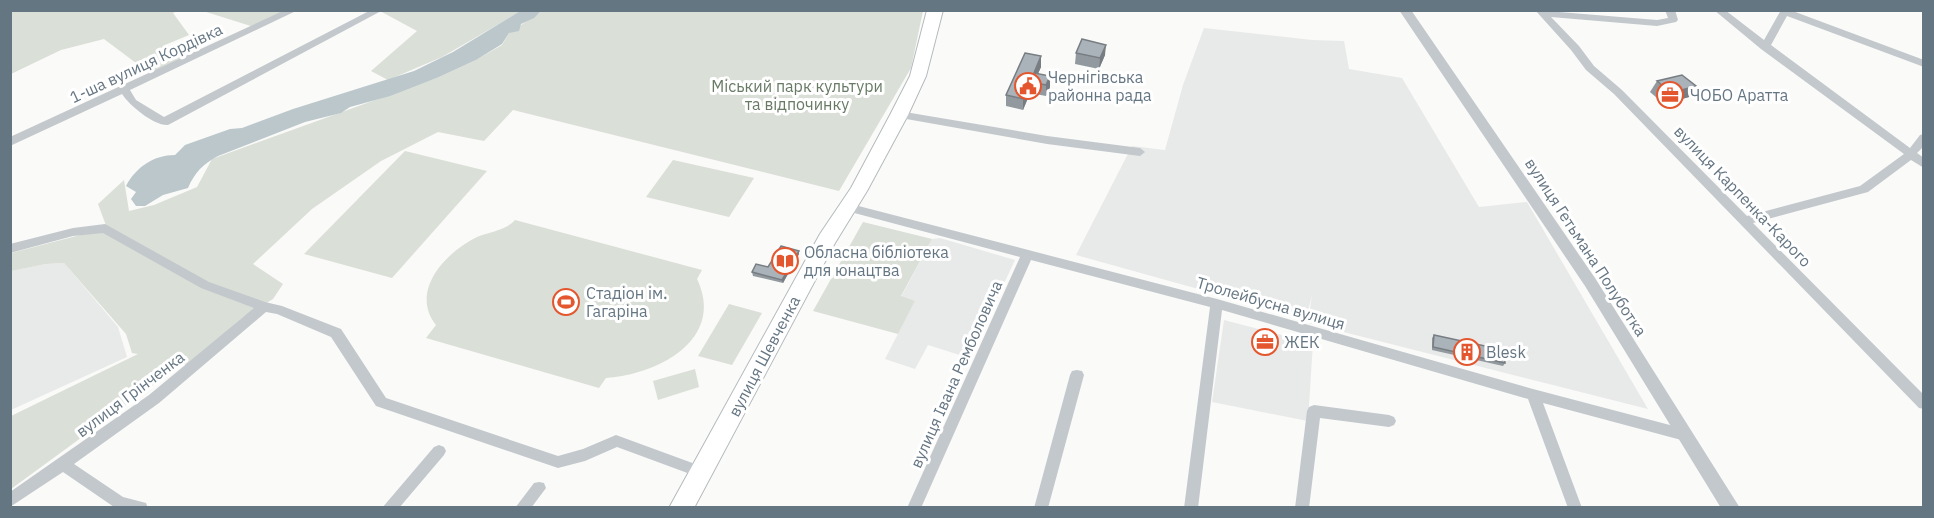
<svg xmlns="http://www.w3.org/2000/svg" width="1934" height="518" viewBox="0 0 1934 518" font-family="'IBM Plex Sans',sans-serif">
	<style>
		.built { fill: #e8e9e9 }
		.green { fill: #dadfd7 }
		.water { fill: #bbc7cb }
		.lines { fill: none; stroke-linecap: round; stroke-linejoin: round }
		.primary-casing { stroke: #b5babe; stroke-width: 2 }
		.minor { fill: #c3c8cc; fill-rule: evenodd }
		.tertiary { fill: #c3c8cc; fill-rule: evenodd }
		.primary { fill: #fff; fill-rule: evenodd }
		.wall { fill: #929a9f }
		.shaded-wall { fill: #777d82 }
		.building { fill: #aab3b9; stroke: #777d82; stroke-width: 1.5 }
		.labels { text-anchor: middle; stroke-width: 6; stroke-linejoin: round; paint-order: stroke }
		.street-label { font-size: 16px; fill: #657683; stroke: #fff }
		.poi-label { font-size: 16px; fill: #657683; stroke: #fff; text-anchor: start }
		.park-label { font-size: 16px; fill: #687a64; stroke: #fff }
	</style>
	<rect width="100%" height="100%" fill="#fafaf8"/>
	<g class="built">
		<polygon points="1204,28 1312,40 1344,41 1349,69 1402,78 1479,207 1527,202 1648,409 1308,323 1312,295 1306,319 1076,255 1132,146 1165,150 1183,85"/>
		<polygon points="940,238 1015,260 969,358 928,345 915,369 885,359 915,301 901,297 932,239"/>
		<polygon points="64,263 118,327 127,357 11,410 10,271 46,264"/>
		<polygon points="1224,320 1313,343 1308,421 1212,402"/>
	</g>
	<g class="green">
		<polygon points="11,11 177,11 173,13 189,35 165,45 184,59 152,75 104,39 61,50 11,74"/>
		<polygon points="203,11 288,11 254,27"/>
		<polygon points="380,11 521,11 442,57 388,80 371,71 417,31"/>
		<polygon points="542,11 923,11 911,68 839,191 513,110 484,141 438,132 381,161 312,209 253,264 283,284 273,299 242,318 187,365 182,364 11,489 11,416 138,354 132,353 126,334 64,263 46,264 11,271 11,253 107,228 98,204 124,180 129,211 154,205 197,187 212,159 439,77 474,61 502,45 509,33"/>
		<polygon points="405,151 487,171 392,278 304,254"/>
		<polygon points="673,160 754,178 729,217 646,197"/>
		<path d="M515 220 702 270 697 279C726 340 657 375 606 378L599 388 426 338 436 325C409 291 446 252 477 237 491 231 505 231 515 220Z"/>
		<polygon points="863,222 932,239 901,296 915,301 898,334 813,311"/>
		<polygon points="729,304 762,313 732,365 698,356"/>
		<polygon points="695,369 699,387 658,400 653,381"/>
	</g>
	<path class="water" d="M522 10 541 11 534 18 521 24 519 31 509 33 502 44 476 60 439 77 390 96 350 107 341 113 305 122 218 156C203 164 195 172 188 188L163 195 145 206H136L131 199 136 192 126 186C136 167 154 155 175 155L185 145 230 129 242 128 293 109 414 71 453 52Z"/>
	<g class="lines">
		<defs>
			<polygon id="primary" points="927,10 943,10 926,76 908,115 867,191 835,243 694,508 669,508 820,234 851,188 890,115 910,76"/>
		</defs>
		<use href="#primary" class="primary-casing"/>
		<g class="minor">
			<path d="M285 10H298L130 90 136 100 164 117 371 10H383L168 125C154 126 129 105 122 94L10 146V137Z"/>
			<polygon points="1535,10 1657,20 1668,18 1665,10 1675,10 1678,20 1676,22 1657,26 1551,17 1579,46 1594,66 1622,90 1747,216 1860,186 1904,154 1761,49 1714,10 1725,10 1764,40 1781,10 1790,10 1924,60 1924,67 1787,16 1771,45 1910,148 1920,135 1924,134 1924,146 1917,153 1924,158 1924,168 1911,160 1868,192 1753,223 1924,395 1924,409 1919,408 1614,94 1586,70 1571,50"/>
			<polygon points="899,111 1047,136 1140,148 1145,152 1140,156 1047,144 895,117 894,115 895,113"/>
			<polygon points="847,203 1217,299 1533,389 1685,429 1690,431 1692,435 1690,439 1685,441 1543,403 1582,508 1568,508 1528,399 1222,310 1198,508 1184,508 1210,307 1031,260 921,508 907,508 1020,257 843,210 841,207"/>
			<polygon points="105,224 209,282 265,302 282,306 341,329 386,398 558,456 583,449 616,435 706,468 708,472 706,476 701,478 617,447 585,461 558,468 376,406 331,337 277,314 266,312 159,403 74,464 123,497 146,503 148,508 114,507 63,472 10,507 10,492 149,395 254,308 201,288 103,233 73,236 10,253 10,244 73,228"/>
			<polygon points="1077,370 1082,371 1084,375 1048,508 1034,508 1070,375 1072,371"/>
			<polygon points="1314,405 1389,415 1394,417 1396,421 1394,425 1389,427 1320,418 1309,508 1295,508 1307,411 1309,407"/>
			<polygon points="439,445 444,447 446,451 444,455 399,508 382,508 434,447"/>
			<polygon points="539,482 544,483 546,488 531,508 515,508 534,483"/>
		</g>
		<polygon class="tertiary" points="1399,10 1411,10 1595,278 1740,508 1721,508 1585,286"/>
		<use href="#primary" class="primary"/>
	</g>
	<g class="wall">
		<polygon points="1076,53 1105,55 1099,69 1075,64"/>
		<polygon points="1041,56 1041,67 1038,74 1050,76 1050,87 1046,96 1030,93 1023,110 1006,106 1006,95"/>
		<polygon points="1657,81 1689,97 1664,104 1650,92"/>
		<polygon points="799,251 799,254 783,283 753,276 752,272 768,267"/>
		<polygon points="1434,335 1505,363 1503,366 1432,350 1432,338"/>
	</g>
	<g class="shaded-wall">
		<polygon points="1106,45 1105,55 1099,69 1100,58"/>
		<polygon points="1041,56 1041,67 1033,84 1034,73"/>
		<polygon points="1050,76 1050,87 1046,96 1046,85"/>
		<polygon points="1031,82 1030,93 1023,110 1023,99"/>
		<polygon points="1696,86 1689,97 1664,104 1671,93"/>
		<polygon points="799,251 799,254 783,283 782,280"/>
	</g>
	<g class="building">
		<polygon points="1082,39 1106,45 1100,58 1076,53"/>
		<polygon points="1025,53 1041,56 1034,73 1050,76 1046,85 1031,82 1023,99 1006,95"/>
		<polygon points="1682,75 1696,86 1671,93 1657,81"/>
		<polygon points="781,246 799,251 782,280 752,272 756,264 768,267"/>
		<polygon points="1434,335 1504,350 1505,363 1433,347"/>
	</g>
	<defs>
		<symbol id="civic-ring" viewBox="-11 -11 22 22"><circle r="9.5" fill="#fff" stroke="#e4572e" stroke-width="1.5"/><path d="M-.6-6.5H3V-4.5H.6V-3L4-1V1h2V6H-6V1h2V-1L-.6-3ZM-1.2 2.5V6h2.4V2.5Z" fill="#e4572e"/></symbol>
		<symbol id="office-ring" viewBox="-11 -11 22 22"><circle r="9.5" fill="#fff" stroke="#e4572e" stroke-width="1.5"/><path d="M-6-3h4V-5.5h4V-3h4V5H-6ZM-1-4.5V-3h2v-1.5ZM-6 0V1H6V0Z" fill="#e4572e"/></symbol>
		<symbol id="library-ring" viewBox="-11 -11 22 22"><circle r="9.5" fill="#fff" stroke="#e4572e" stroke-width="1.5"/><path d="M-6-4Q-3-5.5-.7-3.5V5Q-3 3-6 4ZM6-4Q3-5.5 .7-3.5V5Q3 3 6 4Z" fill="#e4572e"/></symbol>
		<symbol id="stadium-ring" viewBox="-11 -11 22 22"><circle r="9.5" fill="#fff" stroke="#e4572e" stroke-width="1.5"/><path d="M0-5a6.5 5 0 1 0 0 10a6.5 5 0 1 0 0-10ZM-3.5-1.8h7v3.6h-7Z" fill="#e4572e"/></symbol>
		<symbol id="building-ring" viewBox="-11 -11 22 22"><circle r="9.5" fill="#fff" stroke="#e4572e" stroke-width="1.5"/><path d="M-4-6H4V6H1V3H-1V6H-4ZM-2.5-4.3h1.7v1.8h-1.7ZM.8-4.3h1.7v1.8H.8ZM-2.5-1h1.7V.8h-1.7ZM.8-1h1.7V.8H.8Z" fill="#e4572e"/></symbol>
	</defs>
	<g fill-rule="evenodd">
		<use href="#civic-ring" x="1013" y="71" width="30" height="30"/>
		<use href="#office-ring" x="1655" y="80" width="30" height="30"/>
		<use href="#library-ring" x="770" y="246" width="30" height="30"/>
		<use href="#stadium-ring" x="551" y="287" width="30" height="30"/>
		<use href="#office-ring" x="1250" y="327" width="30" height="30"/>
		<use href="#building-ring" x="1452" y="337" width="30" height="30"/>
	</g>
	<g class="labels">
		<g class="street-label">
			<text transform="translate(146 63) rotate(-25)" y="6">1-ша вулиця Кордівка</text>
			<text transform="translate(1743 196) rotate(46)" y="6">вулиця Карпенка-Карого</text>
			<text transform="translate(1586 247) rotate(57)" y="6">вулиця Гетьмана Полуботка</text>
			<text transform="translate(1271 303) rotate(16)" y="6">Тролейбусна вулиця</text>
			<text transform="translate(764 356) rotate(-62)" y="6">вулиця Шевченка</text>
			<text transform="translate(956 374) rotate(-66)" y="6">вулиця Івана Ремболовича</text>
			<text transform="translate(130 394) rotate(-37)" y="6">вулиця Грінченка</text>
		</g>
		<g class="poi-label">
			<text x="1048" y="83">Чернігівська<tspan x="1048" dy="18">районна рада</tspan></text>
			<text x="1690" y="101">ЧОБО Аратта</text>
			<text x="804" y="258">Обласна бібліотека<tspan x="804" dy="18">для юнацтва</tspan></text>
			<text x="586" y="299">Стадіон ім.<tspan x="586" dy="18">Гагаріна</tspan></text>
			<text x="1284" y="348">ЖЕК</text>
			<text x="1486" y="358">Blesk</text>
		</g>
		<g class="park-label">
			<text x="797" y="92">Міський парк культури<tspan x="797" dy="18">та відпочинку</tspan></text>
		</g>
	</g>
	<rect width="1934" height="518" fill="none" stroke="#657683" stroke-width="24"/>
</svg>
